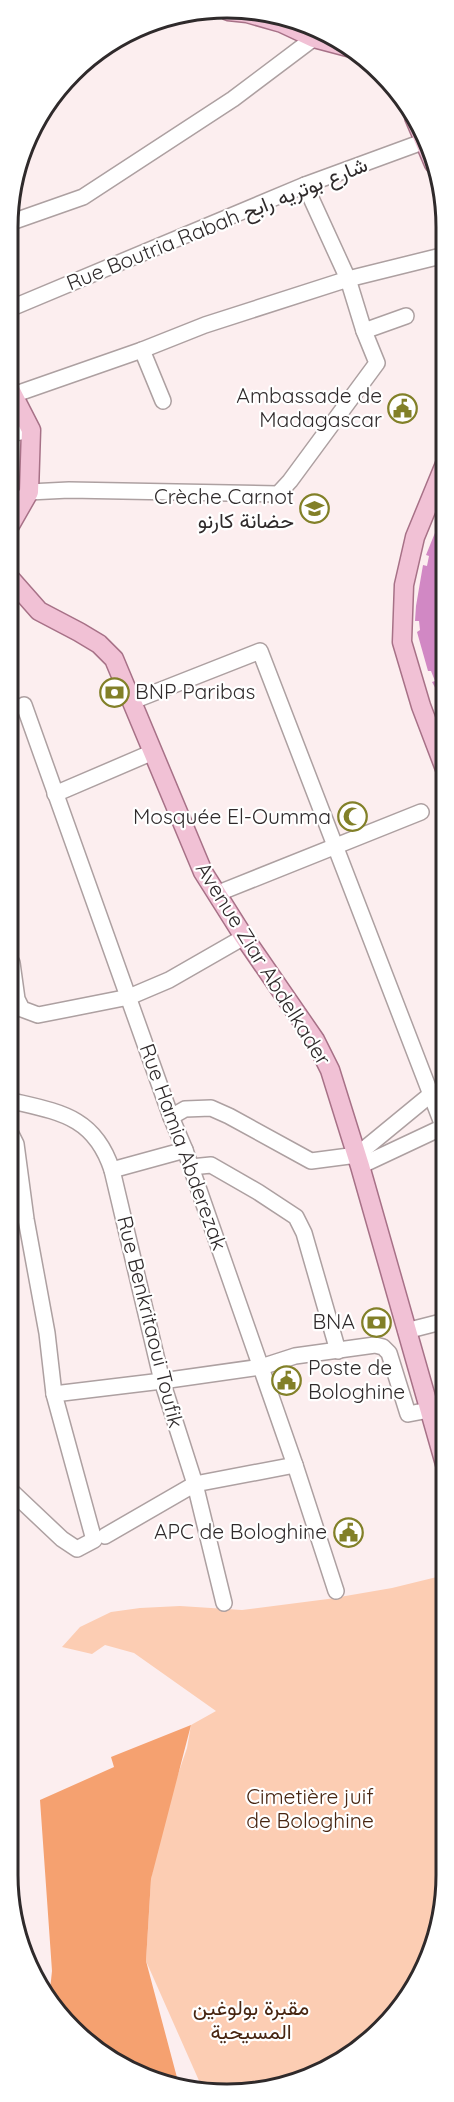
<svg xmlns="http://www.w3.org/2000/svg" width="454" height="2102" viewBox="0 0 454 2102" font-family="Quicksand,Vazirmatn,sans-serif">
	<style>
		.green { fill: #fccdb3 }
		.forest { fill: #f5a170 }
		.water { fill: #d188c4 }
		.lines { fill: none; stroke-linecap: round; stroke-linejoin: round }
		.minor-casing { stroke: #ada0a1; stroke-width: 18 }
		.major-casing { stroke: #a77187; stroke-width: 21 }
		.minor { stroke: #fff; stroke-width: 15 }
		.major { stroke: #f1c1d5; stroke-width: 18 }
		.labels { text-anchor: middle; stroke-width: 4.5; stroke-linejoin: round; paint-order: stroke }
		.street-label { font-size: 21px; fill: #2f2a2b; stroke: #fff }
		.poi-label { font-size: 21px; fill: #2f2a2b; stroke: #fff; text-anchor: end }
		.park-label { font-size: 21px; fill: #472511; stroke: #fff }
		.rim { fill: none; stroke: #2f2a2b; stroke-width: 3 }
	</style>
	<rect width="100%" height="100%" fill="#fceeef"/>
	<polygon class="green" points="445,1575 445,1904 417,1984 361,2049 297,2083 212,2094 204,2092 146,1961 151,1879 163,1818 187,1748 191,1725 216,1711 134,1653 105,1645 92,1654 62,1647 80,1627 111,1612 140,1608 180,1606 242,1610 328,1599 392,1588"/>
	<polygon class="forest" points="191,1725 151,1879 146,1961 179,2085 130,2072 62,2020 49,1999 52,1971 40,1800 114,1767 111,1757"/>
	<polygon class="water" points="445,508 445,706 432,682 435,681 431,671 428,671 417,632 420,630 419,621 415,621 416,606 423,565 427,566 429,556 426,555"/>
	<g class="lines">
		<defs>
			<g id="minor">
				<polyline points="9,223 83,197 233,99 314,38"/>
				<polyline points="9,309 305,185 425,141"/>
				<polyline points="364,331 406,316"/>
				<polyline points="142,350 163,401"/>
				<polyline points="13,395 142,350 205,325 348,279 445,255"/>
				<polyline points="9,434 31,430"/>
				<polyline points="29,492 69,490 278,494 290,481 377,363 364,331 348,279 305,185"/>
				<polyline points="133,701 260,651 445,1131"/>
				<polyline points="24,705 171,1117 185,1150 295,1465 336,1591"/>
				<polyline points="55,794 153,752"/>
				<polyline points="216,894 421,812"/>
				<polyline points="9,958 12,963 17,999 22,1009 38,1015 129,997 169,980 244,937"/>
				<path d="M8 1100C58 1112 94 1115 112 1170L162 1381 195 1484 224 1603"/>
				<polyline points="171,1117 185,1109 211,1108 229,1116 311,1161 357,1155 430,1095"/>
				<polyline points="360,1166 443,1127"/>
				<polyline points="191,1167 211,1165 258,1192 296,1217 304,1233 338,1351"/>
				<polyline points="112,1170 185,1150"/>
				<polyline points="406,1331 445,1321"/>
				<polyline points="54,1394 162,1381 261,1367 295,1356 375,1345 383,1347 389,1353 408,1414 429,1410"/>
				<polyline points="8,1488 62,1539 77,1549 94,1540 54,1394 47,1333 26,1219 16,1144 8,1128"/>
				<polyline points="105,1536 195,1484 295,1465"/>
			</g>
			<g id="major">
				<polyline points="228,11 247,13 282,23 314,38 348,47"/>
				<polyline points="414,117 434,164"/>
				<polyline points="9,527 29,492 31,430 9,387"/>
				<polyline points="9,577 39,611 79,632 99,644 114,659 203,872 244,937 315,1040 330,1070 360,1166 445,1464"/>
				<polyline points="445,769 421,706 402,642 404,585 415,537 445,464"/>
			</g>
		</defs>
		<use href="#minor" class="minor-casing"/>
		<use href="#major" class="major-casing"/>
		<use href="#minor" class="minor"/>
		<use href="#major" class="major"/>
	</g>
	<defs>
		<symbol id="civic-ring" viewBox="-11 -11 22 22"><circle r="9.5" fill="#fff" stroke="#828028" stroke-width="1.5"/><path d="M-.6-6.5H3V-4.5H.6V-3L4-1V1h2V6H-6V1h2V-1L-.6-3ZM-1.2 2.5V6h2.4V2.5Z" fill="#828028"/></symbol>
		<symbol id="school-ring" viewBox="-11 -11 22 22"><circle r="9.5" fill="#fff" stroke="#828028" stroke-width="1.5"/><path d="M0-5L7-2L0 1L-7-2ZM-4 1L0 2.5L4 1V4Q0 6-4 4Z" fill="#828028"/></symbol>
		<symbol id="bank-ring" viewBox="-11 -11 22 22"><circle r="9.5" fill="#fff" stroke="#828028" stroke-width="1.5"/><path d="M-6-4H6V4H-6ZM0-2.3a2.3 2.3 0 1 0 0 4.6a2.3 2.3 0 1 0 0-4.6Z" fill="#828028"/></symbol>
		<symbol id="mosque-ring" viewBox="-11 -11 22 22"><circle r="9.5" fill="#fff" stroke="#828028" stroke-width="1.5"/><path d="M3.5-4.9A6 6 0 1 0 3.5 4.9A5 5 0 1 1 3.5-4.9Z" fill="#828028"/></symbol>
	</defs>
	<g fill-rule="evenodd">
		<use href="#civic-ring" x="386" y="392" width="33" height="33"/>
		<use href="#school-ring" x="298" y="492" width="33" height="33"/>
		<use href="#bank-ring" x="98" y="676" width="33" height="33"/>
		<use href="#mosque-ring" x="336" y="800" width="33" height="33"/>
		<use href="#bank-ring" x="360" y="1306" width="33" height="33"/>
		<use href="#civic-ring" x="270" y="1364" width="33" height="33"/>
		<use href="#civic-ring" x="332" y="1516" width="33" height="33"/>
	</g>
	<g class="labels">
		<g class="street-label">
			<text transform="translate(217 224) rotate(-22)" y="7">Rue Boutria Rabah شارع بوتريه رابح</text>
			<text transform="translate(263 964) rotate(58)" y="7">Avenue Ziar Abdelkader</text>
			<text transform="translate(183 1147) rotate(70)" y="7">Rue Hamia Abderezak</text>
			<text transform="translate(150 1322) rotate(76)" y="7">Rue Benkritaoui Toufik</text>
		</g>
		<g class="poi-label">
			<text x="382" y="403">Ambassade de<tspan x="382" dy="24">Madagascar</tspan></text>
			<text x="294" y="504">Crèche Carnot<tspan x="294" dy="24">حضانة كارنو</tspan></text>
			<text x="135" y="699" text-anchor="start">BNP Paribas</text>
			<text x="331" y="824">Mosquée El-Oumma</text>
			<text x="355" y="1329">BNA</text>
			<text x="308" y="1375" text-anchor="start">Poste de<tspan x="308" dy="24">Bologhine</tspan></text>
			<text x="327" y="1539">APC de Bologhine</text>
		</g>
		<g class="park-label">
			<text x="310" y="1804">Cimetière juif<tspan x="310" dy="24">de Bologhine</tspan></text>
			<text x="251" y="2015">مقبرة بولوغين<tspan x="251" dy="24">المسيحية</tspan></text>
		</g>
	</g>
	<path d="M0 0H454V2102H0ZM227 18H227A209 209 0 0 1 436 227V1875A209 209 0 0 1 227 2084H227A209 209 0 0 1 18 1875V227A209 209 0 0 1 227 18Z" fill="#fff" fill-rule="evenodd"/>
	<path class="rim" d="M227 18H227A209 209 0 0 1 436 227V1875A209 209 0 0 1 227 2084H227A209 209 0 0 1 18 1875V227A209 209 0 0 1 227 18Z"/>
</svg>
